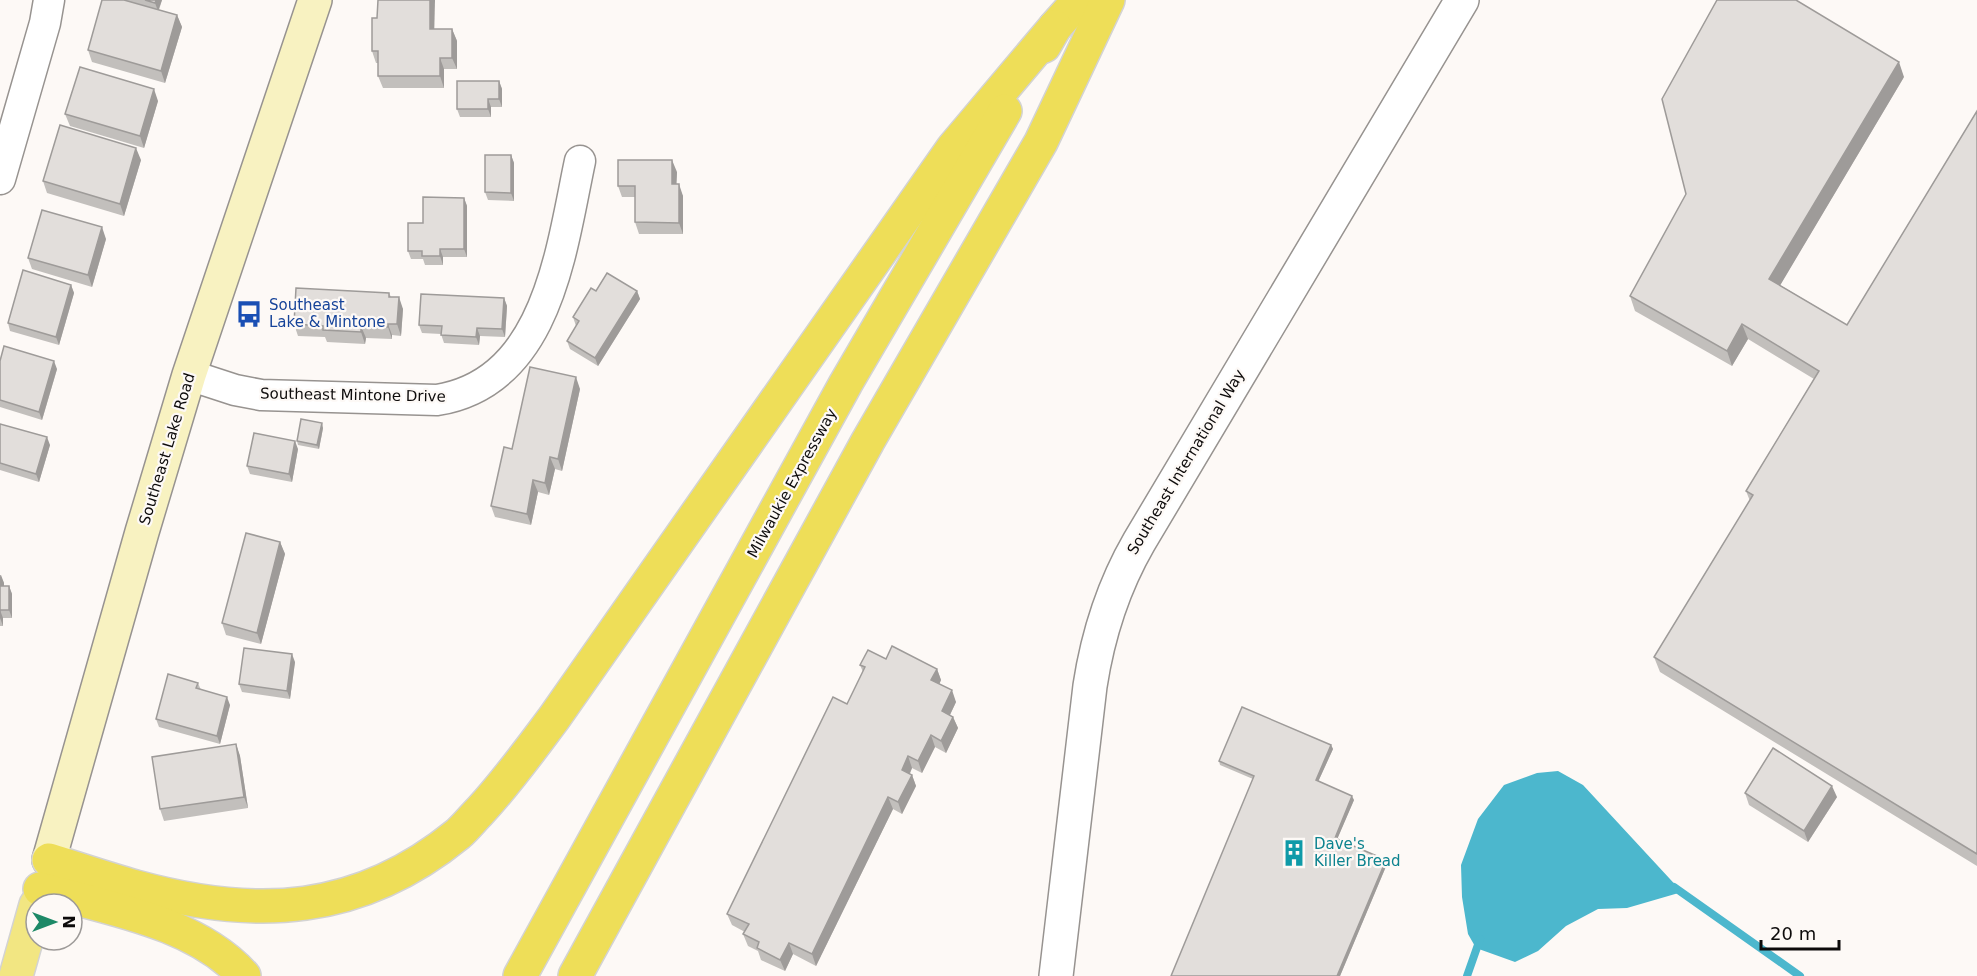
<svg xmlns="http://www.w3.org/2000/svg" width="1977" height="976" viewBox="0 0 1977 976" font-family="'DejaVu Sans',sans-serif">
	<style>
		.water { fill: #4cb7cd }
		.lines { fill: none; stroke-linecap: round; stroke-linejoin: round }
		.stream { stroke: #4cb7cd; stroke-width: 8 }
		.minor-casing { stroke: #979390; stroke-width: 33 }
		.tertiary-casing { stroke: #979390; stroke-width: 36 }
		.secondary-casing { stroke: #979390; stroke-width: 36 }
		.primary-casing { stroke: #d3d3d3; stroke-width: 36 }
		.trunk-casing { stroke: #d3d3d3; stroke-width: 36 }
		.minor { stroke: #fff; stroke-width: 30 }
		.tertiary { stroke: #fff; stroke-width: 33 }
		.secondary { stroke: #f8f2c1; stroke-width: 33 }
		.primary { stroke: #f2e682; stroke-width: 33 }
		.trunk { stroke: #eede58; stroke-width: 33 }
		.wall { fill: #c2bfbc }
		.shaded-wall { fill: #9e9b99 }
		.building { fill: #e2dedb; stroke: #9e9b99; stroke-width: 1.5 }
		.labels { text-anchor: middle; stroke-width: 4.5; stroke-linejoin: round; paint-order: stroke }
		.transit-label { font-size: 15px; fill: #164399; stroke: #fdf9f6; text-anchor: start }
		.street-label { font-size: 15px; fill: #0d0b0b; stroke: #fdf9f6 }
		.culture-label { font-size: 15px; fill: #0d838f; stroke: #fdf9f6; text-anchor: start }
	</style>
	<rect width="100%" height="100%" fill="#fdf9f6"/>
	<polygon class="water" points="1558,771 1583,785 1682,892 1627,908 1598,909 1566,926 1538,951 1515,962 1476,948 1468,934 1462,897 1461,865 1478,819 1504,785 1537,773"/>
	<g class="lines">
		<g class="stream">
			<polyline points="1674,887 1800,976"/>
			<polyline points="1467,976 1480,939"/>
		</g>
		<defs>
			<g id="minor">
				<polyline points="0,179 45,23 49,0"/>
				<path d="M189 375 235 390 261 395 437 400C548 382 561 250 580 161"/>
			</g>
			<path id="tertiary" d="M1056 976 1090 686C1098 634 1113 587 1139 542L1462 0"/>
			<polyline id="secondary" points="49,860 142,532 189,375 315,0"/>
			<polyline id="primary" points="16,976 36,905"/>
			<g id="trunk">
				<polyline points="1044,46 1055,27 1079,0"/>
				<path d="M49 860C78 869 107 879 136 887 256 920 359 915 458 834 466 827 473 818 480 811 507 782 530 750 554 718L953 148 1055 27"/>
				<path d="M40 889C107 908 196 922 244 976"/>
				<polyline points="520,976 846,383 1005,111"/>
				<polyline points="575,976 868,441 1041,142 1108,0"/>
			</g>
		</defs>
		<use href="#minor" class="minor-casing"/>
		<use href="#tertiary" class="tertiary-casing"/>
		<use href="#secondary" class="secondary-casing"/>
		<use href="#primary" class="primary-casing"/>
		<use href="#trunk" class="trunk-casing"/>
		<use href="#minor" class="minor"/>
		<use href="#tertiary" class="tertiary"/>
		<use href="#secondary" class="secondary"/>
		<use href="#primary" class="primary"/>
		<use href="#trunk" class="trunk"/>
	</g>
	<g class="wall">
		<polygon points="102,0 162,0 159,10 177,15 182,27 165,83 92,62 88,50"/>
		<polygon points="434,29 452,29 457,41 457,69 444,69 444,88 383,88 378,76 378,63 376,63 372,51"/>
		<polygon points="1904,77 1780,285 1847,325 1977,111 1977,866 1660,672 1654,657 1750,501 1746,491 1814,379 1748,339 1732,366 1635,311 1630,296"/>
		<polygon points="499,81 502,89 502,107 491,107 491,117 460,117 457,109"/>
		<polygon points="158,101 144,148 70,126 65,114"/>
		<polygon points="511,155 514,163 514,201 488,200 485,192"/>
		<polygon points="141,160 124,216 47,193 43,181"/>
		<polygon points="677,172 676,184 683,196 683,234 639,234 635,222 635,197 622,197 618,186"/>
		<polygon points="464,198 467,206 467,257 443,257 443,265 425,265 423,259 411,259 408,251 423,223"/>
		<polygon points="106,239 92,287 32,269 28,258"/>
		<polygon points="71,285 74,293 59,345 10,331 8,323"/>
		<polygon points="596,291 637,291 640,299 598,366 570,349 567,341 576,326 573,317"/>
		<polygon points="389,293 391,297 403,309 401,336 392,335 392,339 366,338 365,344 327,342 325,337 298,336 294,324"/>
		<polygon points="504,298 507,306 505,337 480,336 479,345 444,343 441,334 422,333 419,325"/>
		<polygon points="0,361 57,369 42,420 0,407"/>
		<polygon points="580,389 562,471 555,469 549,495 538,492 531,525 495,517 491,506 512,449"/>
		<polygon points="0,424 50,445 39,482 0,470"/>
		<polygon points="323,428 319,449 298,445 297,441"/>
		<polygon points="298,449 292,482 250,474 247,466"/>
		<polygon points="280,542 285,554 261,644 226,635 222,623"/>
		<polygon points="0,575 4,583 4,586 9,586 12,594 12,618 3,618 3,626 0,626"/>
		<polygon points="886,659 937,669 941,680 939,684 956,702 950,715 953,717 958,728 946,753 935,747 922,773 912,768 910,774 912,775 916,786 902,814 893,809 816,966 793,954 785,971 761,960 758,951 748,946 743,934 745,932 732,925 727,914 847,704 863,672 860,665"/>
		<polygon points="295,662 290,699 242,692 239,684"/>
		<polygon points="198,683 201,690 230,705 220,744 159,727 156,719"/>
		<polygon points="236,744 240,756 248,808 164,821 160,809"/>
		<polygon points="1331,745 1333,749 1318,782 1354,800 1337,839 1387,864 1340,976 1253,779 1220,765 1219,761"/>
		<polygon points="1745,793 1837,797 1808,842 1749,805"/>
	</g>
	<g class="shaded-wall">
		<polygon points="156,0 162,0 158,11 155,3"/>
		<polygon points="430,0 435,0 434,41 430,29"/>
		<polygon points="177,15 182,27 165,83 161,71"/>
		<polygon points="452,29 457,41 457,69 452,58"/>
		<polygon points="440,58 444,69 444,88 440,76"/>
		<polygon points="1899,62 1904,77 1775,294 1769,279"/>
		<polygon points="499,81 502,89 502,107 499,99"/>
		<polygon points="154,89 158,101 144,148 140,136"/>
		<polygon points="488,99 491,107 491,117 488,109"/>
		<polygon points="136,148 141,160 124,216 120,204"/>
		<polygon points="511,155 514,163 514,201 511,193"/>
		<polygon points="672,160 677,172 676,196 672,184"/>
		<polygon points="679,184 683,196 683,234 679,223"/>
		<polygon points="464,198 467,206 467,257 464,249"/>
		<polygon points="102,227 106,239 92,287 88,275"/>
		<polygon points="440,249 443,257 443,265 440,256"/>
		<polygon points="71,285 74,293 59,345 56,337"/>
		<polygon points="637,291 640,299 598,366 595,358"/>
		<polygon points="399,297 403,309 401,336 397,324"/>
		<polygon points="504,298 507,306 505,337 502,329"/>
		<polygon points="388,324 392,335 392,339 388,327"/>
		<polygon points="1742,324 1748,339 1732,366 1727,351"/>
		<polygon points="361,326 366,338 365,344 361,332"/>
		<polygon points="477,328 480,336 479,345 476,337"/>
		<polygon points="54,361 57,369 42,420 39,412"/>
		<polygon points="576,377 580,389 562,471 558,459"/>
		<polygon points="322,423 323,428 319,449 317,445"/>
		<polygon points="47,437 50,445 39,482 36,474"/>
		<polygon points="295,441 298,449 292,482 289,474"/>
		<polygon points="550,457 555,469 549,495 545,483"/>
		<polygon points="533,480 538,492 531,525 527,514"/>
		<polygon points="280,542 285,554 261,644 257,633"/>
		<polygon points="1,575 4,583 4,594 1,586"/>
		<polygon points="9,586 12,594 12,618 9,610"/>
		<polygon points="0,610 3,618 3,626 0,618"/>
		<polygon points="292,654 295,662 290,699 287,691"/>
		<polygon points="937,669 941,680 936,692 931,680"/>
		<polygon points="952,690 956,702 946,723 942,711"/>
		<polygon points="227,697 230,705 220,744 217,736"/>
		<polygon points="953,717 958,728 946,753 941,741"/>
		<polygon points="931,735 935,747 922,773 918,761"/>
		<polygon points="236,744 240,756 248,808 244,797"/>
		<polygon points="1331,745 1333,749 1317,784 1316,780"/>
		<polygon points="908,756 912,768 906,781 902,770"/>
		<polygon points="912,775 916,786 902,814 898,802"/>
		<polygon points="1832,786 1837,797 1808,842 1804,831"/>
		<polygon points="1352,796 1354,800 1336,842 1335,838"/>
		<polygon points="888,797 893,809 816,966 812,954"/>
		<polygon points="1386,860 1387,864 1340,976 1337,976"/>
		<polygon points="789,943 793,954 785,971 780,960"/>
	</g>
	<g class="building">
		<polygon points="102,0 124,0 177,15 161,71 88,50"/>
		<polygon points="145,0 156,0 155,3"/>
		<polygon points="378,0 430,0 430,29 452,29 452,58 440,58 440,76 378,76 378,51 372,51 372,18 377,18"/>
		<polygon points="1717,0 1796,0 1899,62 1769,279 1847,325 1977,111 1977,854 1654,657 1753,495 1746,491 1819,371 1742,324 1727,351 1630,296 1686,194 1662,99"/>
		<polygon points="80,67 154,89 140,136 65,114"/>
		<polygon points="457,81 499,81 499,99 488,99 488,109 457,109"/>
		<polygon points="60,125 136,148 120,204 43,181"/>
		<polygon points="485,155 511,155 511,193 485,192"/>
		<polygon points="618,160 672,160 672,184 679,184 679,223 635,222 635,186 618,186"/>
		<polygon points="423,197 464,198 464,249 440,249 440,256 422,256 422,251 408,251 408,223 423,223"/>
		<polygon points="42,210 102,227 88,275 28,258"/>
		<polygon points="23,270 71,285 56,337 8,323"/>
		<polygon points="607,273 637,291 595,358 567,341 579,321 573,317 591,288 596,291"/>
		<polygon points="296,288 389,293 389,297 399,297 397,324 388,324 388,327 361,326 361,332 323,330 323,326 294,324"/>
		<polygon points="421,294 504,298 502,329 477,328 476,337 441,335 442,326 419,325"/>
		<polygon points="4,346 54,361 39,412 0,400 0,361"/>
		<polygon points="530,367 576,377 558,459 550,457 545,483 533,480 527,514 491,506 504,447 512,449"/>
		<polygon points="301,419 322,423 317,445 297,441"/>
		<polygon points="0,424 47,437 36,474 0,463"/>
		<polygon points="254,433 295,441 289,474 247,466"/>
		<polygon points="246,533 280,542 257,633 222,623"/>
		<polygon points="0,575 1,586 9,586 9,610 0,610 0,618"/>
		<polygon points="892,646 937,669 931,680 952,690 942,711 953,717 941,741 931,735 918,761 908,756 902,770 912,775 898,802 888,797 812,954 789,943 780,960 757,948 759,942 743,934 749,924 727,914 833,697 847,704 865,667 860,665 868,650 886,659"/>
		<polygon points="244,648 292,654 287,691 239,684"/>
		<polygon points="168,674 198,683 196,688 227,697 217,736 156,719"/>
		<polygon points="1242,707 1331,745 1316,780 1352,796 1335,838 1386,860 1337,976 1171,976 1254,776 1219,761"/>
		<polygon points="236,744 244,797 160,809 152,757"/>
		<polygon points="1773,748 1832,786 1804,831 1745,793"/>
	</g>
	<defs>
		<symbol id="bus-bare" viewBox="-9 -9 18 18"><path d="M-5-6H5V4H4V6H2V4H-2V6H-4V4H-5ZM-3.5-4V0h7V-4ZM-3.5 1.2v1.5H-2V1.2ZM2 1.2v1.5H3.5V1.2Z" fill="#1a4fb4" stroke="#fdf9f6" stroke-width="2.5" paint-order="stroke"/></symbol>
		<symbol id="building-bare" viewBox="-9 -9 18 18"><path d="M-4-6H4V6H1V3H-1V6H-4ZM-2.5-4.3h1.7v1.8h-1.7ZM.8-4.3h1.7v1.8H.8ZM-2.5-1h1.7V.8h-1.7ZM.8-1h1.7V.8H.8Z" fill="#0f9aa8" stroke="#fdf9f6" stroke-width="2.5" paint-order="stroke"/></symbol>
	</defs>
	<g fill-rule="evenodd">
		<use href="#bus-bare" x="230" y="295" width="38" height="38"/>
		<use href="#building-bare" x="1275" y="834" width="38" height="38"/>
	</g>
	<g class="labels">
		<g class="transit-label">
			<text x="269" y="310">Southeast<tspan x="269" dy="17">Lake &amp; Mintone</tspan></text>
		</g>
		<g class="street-label">
			<text transform="translate(353 395) rotate(1)" y="5">Southeast Mintone Drive</text>
			<text transform="translate(167 449) rotate(-73)" y="5">Southeast Lake Road</text>
			<text transform="translate(1186 462) rotate(-59)" y="5">Southeast International Way</text>
			<text transform="translate(792 483) rotate(-61)" y="5">Milwaukie Expressway</text>
		</g>
		<g class="culture-label">
			<text x="1314" y="849">Dave's<tspan x="1314" dy="17">Killer Bread</tspan></text>
		</g>
	</g>
	<g transform="translate(54 922) rotate(90)"><circle r="28" fill="#fdf9f6" stroke="#9d9a98" stroke-width="1.5"/>
	<path d="M0-4.5L10 22L0 15L-10 22Z" fill="#1d8967"/>
	<text y="-9" font-size="16" font-weight="bold" text-anchor="middle" fill="#0d0b0b">N</text>
	</g>
	<path d="M1761 940v9h78v-9" fill="none" stroke="#0d0b0b" stroke-width="3"/>
	<text x="1770" y="940" font-size="18" fill="#0d0b0b" stroke="#fdf9f6" stroke-width="4.5" paint-order="stroke">20 m</text>
</svg>
